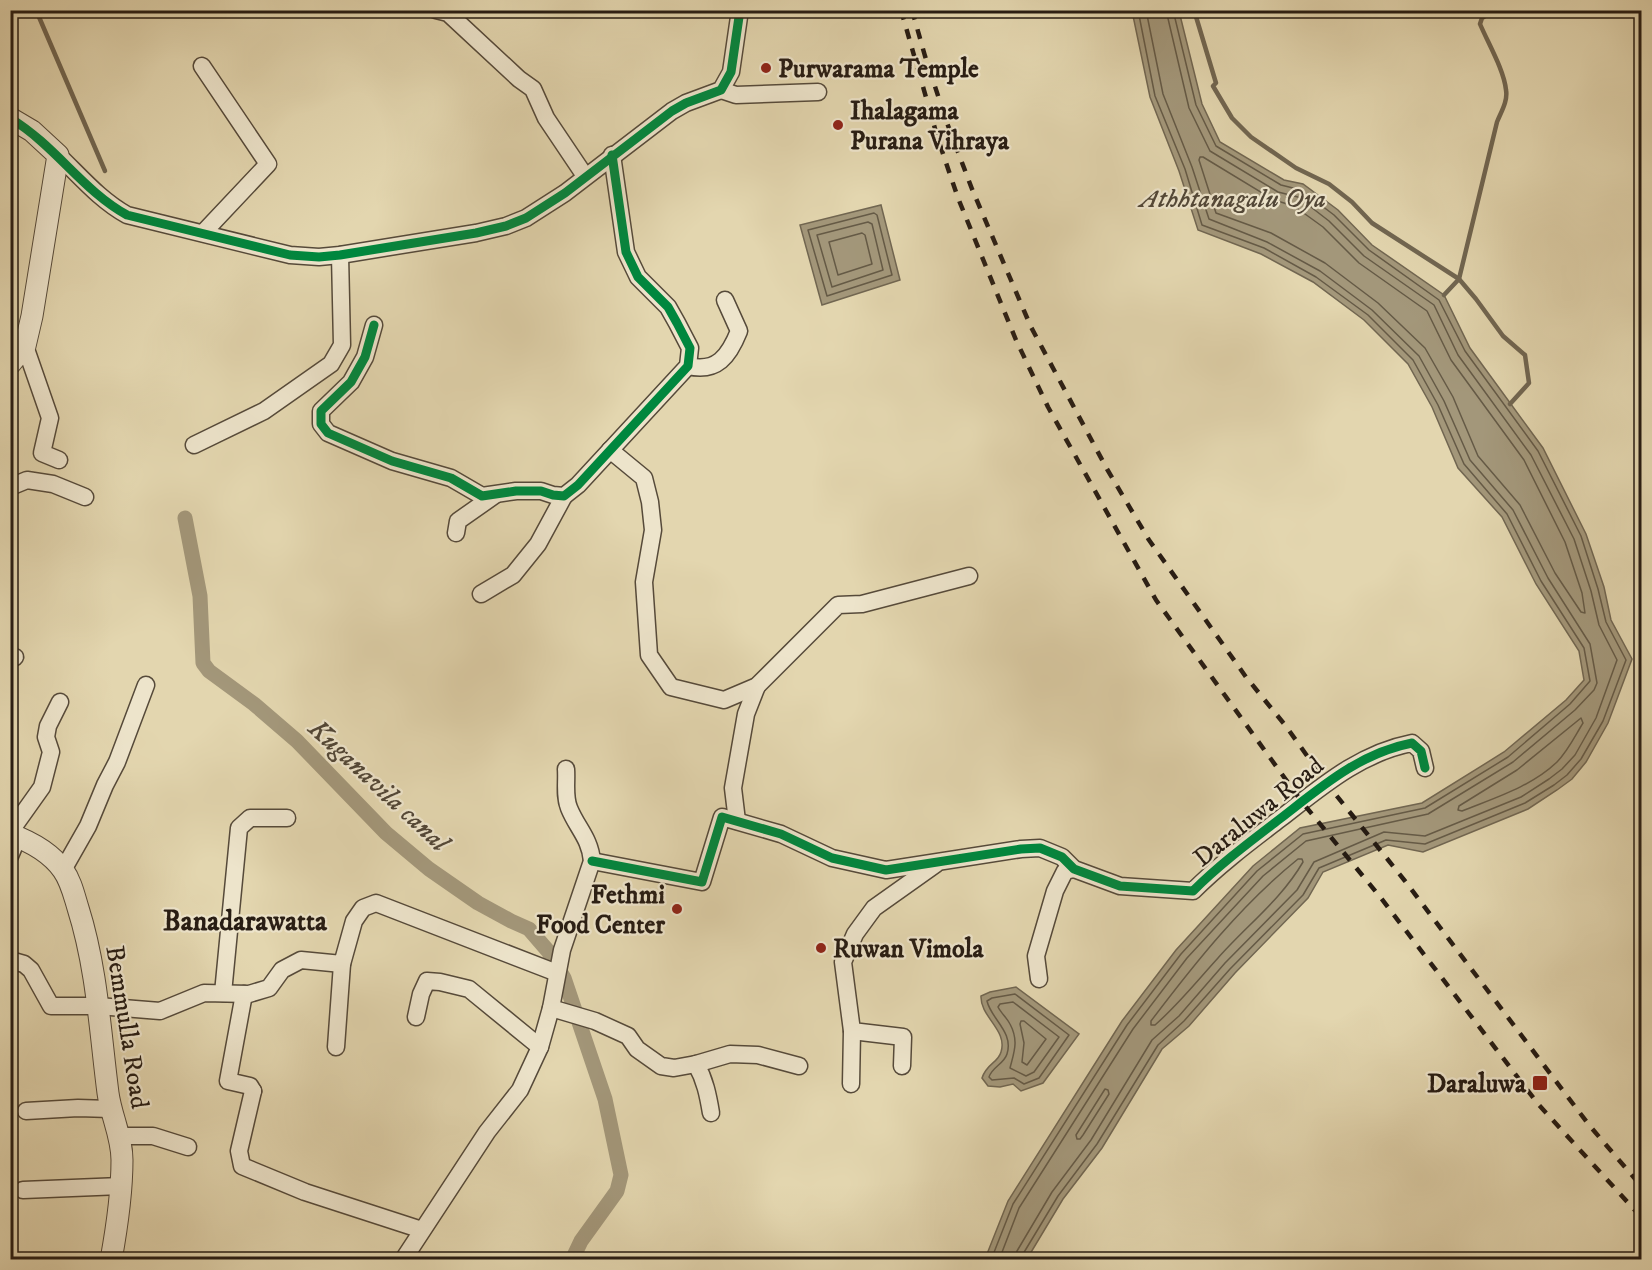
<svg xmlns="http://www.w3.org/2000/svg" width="1652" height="1270" viewBox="0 0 1652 1270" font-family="'IM FELL DW Pica',serif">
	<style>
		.water { fill: #a3977a; stroke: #716651; stroke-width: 1.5 }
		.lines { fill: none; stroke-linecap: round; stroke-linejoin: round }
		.shore { stroke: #655a46; stroke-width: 1.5 }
		.stream { stroke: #716651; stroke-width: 4.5 }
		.canal { stroke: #a3977a; stroke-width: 15 }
		.minor-casing { stroke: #564a3a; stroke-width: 19 }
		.tertiary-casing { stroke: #564a3a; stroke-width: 23 }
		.minor { stroke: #ede4cb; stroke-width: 16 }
		.tertiary { stroke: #ede4cb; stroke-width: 21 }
		.rail { stroke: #271c13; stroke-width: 4.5; stroke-dasharray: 10 10; stroke-linecap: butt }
		.cycleway-casing { stroke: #ede4cb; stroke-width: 13 }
		.cycleway { stroke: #00873e; stroke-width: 9 }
		.poi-dot { fill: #8f2418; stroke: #ede4cb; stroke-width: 2 }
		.labels { text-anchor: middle; stroke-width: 4.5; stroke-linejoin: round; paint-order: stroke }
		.poi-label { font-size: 26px; font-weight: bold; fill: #271c13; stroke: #ede4cb; text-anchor: start }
		.street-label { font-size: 26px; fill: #271c13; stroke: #ede4cb }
		.water-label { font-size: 27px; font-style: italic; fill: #524737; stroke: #ede4cb }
		.quarter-label { font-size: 28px; font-weight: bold; fill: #271c13; stroke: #ede4cb }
	</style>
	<rect width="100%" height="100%" fill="#e3d6af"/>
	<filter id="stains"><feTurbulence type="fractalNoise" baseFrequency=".00333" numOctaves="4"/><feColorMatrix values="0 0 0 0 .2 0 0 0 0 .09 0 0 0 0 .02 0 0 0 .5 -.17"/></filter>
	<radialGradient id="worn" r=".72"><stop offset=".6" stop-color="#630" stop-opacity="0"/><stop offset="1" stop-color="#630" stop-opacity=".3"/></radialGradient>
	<g class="water">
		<polygon points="1132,11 1179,11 1202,104 1220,142 1284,180 1303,184 1338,210 1372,245 1444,295 1470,348 1543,448 1586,534 1604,587 1611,620 1632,659 1608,723 1586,762 1572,779 1557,790 1528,809 1423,852 1388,845 1323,872 1308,898 1235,973 1189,1026 1162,1049 1102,1148 1063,1199 1027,1259 985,1259 1008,1201 1122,1021 1176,950 1253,866 1300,828 1422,803 1504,752 1566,700 1584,680 1579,651 1536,584 1502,517 1458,468 1432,407 1408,364 1364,320 1313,282 1261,254 1198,230 1179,171 1150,97"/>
		<polygon points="881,205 900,280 822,305 800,225"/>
		<path d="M1016 987 1079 1034 1043 1083 1021 1091 1013 1084 1000 1087 988 1086 982 1078C987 1063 998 1063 1001 1052 1008 1030 980 1017 981 996L990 992Z"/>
	</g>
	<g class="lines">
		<g class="shore">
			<polygon points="1200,157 1203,157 1274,200 1294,206 1323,227 1359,263 1427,311 1451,360 1524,460 1565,542 1582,593 1585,613 1581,612 1555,573 1520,505 1478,456 1453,397 1425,348 1378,303 1325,263 1271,233 1216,213 1199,160"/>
			<polygon points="874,213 877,215 892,275 827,296 808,230"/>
			<polygon points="868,222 872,224 883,270 832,287 817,235"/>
			<polygon points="862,233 865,235 872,264 838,275 829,242"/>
			<path d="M1581 718 1583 723C1575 736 1568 751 1557 762 1531 787 1494 798 1462 811L1458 810 1459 806 1517 770Z"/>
			<path d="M1298 859H1302L1303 862C1281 900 1246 926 1218 958 1197 981 1178 1005 1155 1025H1151V1021C1195 963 1241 905 1298 859Z"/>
			<path d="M1015 994 1069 1035 1039 1078 1024 1084 1014 1078 992 1080 989 1077C992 1067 1004 1064 1007 1054 1014 1032 991 1019 987 1001L992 998Z"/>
			<path d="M1013 1002 1059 1037 1034 1072 1026 1076 1010 1068C1014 1052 1019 1041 1010 1024 1007 1018 1001 1013 998 1007L1000 1004Z"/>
			<polygon points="1021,1021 1024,1021 1046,1039 1027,1065 1022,1062 1024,1043 1020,1024"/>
			<polygon points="1105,1089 1108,1090 1109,1094 1083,1135 1080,1139 1077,1139 1076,1135"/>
			<polyline points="991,1260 1013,1204 1127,1025 1181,954 1257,871 1303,834 1425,808 1508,757 1570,704 1590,681 1584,648 1541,581 1507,514 1464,464 1438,405 1413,360 1368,315 1316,277 1264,248 1202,225 1185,169 1155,96 1138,10"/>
			<polyline points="999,1260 1019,1208 1133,1029 1187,958 1263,876 1306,841 1428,814 1513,762 1575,710 1594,690 1597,683 1590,644 1548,578 1513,510 1470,460 1444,401 1419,356 1372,310 1320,271 1267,242 1209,219 1192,167 1163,94 1146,10"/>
			<polyline points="1015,1260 1017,1251 1052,1192 1091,1140 1152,1040 1179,1016 1225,963 1297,890 1314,862 1384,832 1425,836 1521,797 1549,779 1562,769 1575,755 1596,718 1617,660 1599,625 1591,591 1574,539 1531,455 1458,355 1434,305 1364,256 1329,221 1298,197 1278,192 1210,151 1189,108 1166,10"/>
			<polyline points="1023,1260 1023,1254 1058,1196 1097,1144 1158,1045 1184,1021 1230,969 1303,895 1319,868 1386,840 1425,844 1525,803 1554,785 1567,775 1581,759 1603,721 1626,660 1606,622 1598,589 1581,536 1538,451 1465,351 1439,300 1369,250 1334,215 1301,190 1281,185 1216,146 1196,105 1173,10"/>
		</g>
		<g class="stream">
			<polyline points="36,10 105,171"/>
			<polyline points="1194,10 1216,83 1213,86 1232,118 1251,137 1296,168 1329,184 1352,202 1372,223 1459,279 1476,299 1503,336 1525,355 1529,383 1510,404"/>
			<path d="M1444 295 1459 279 1497 122C1501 112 1508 101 1506 90 1504 70 1488 43 1480 24L1482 18 1495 10"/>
		</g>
		<polyline class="canal" points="185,518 200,596 203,663 209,671 254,704 297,741 386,833 429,869 478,903 511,921 529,929 548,951 564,978 605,1099 621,1175 617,1191 581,1241 572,1260"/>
		<defs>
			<g id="minor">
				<polyline points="436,10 448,13 519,79 533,89 546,118 585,176"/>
				<polyline points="202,66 268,164 203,233"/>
				<polyline points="721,90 736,95 818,92"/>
				<path d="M58 155C81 177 100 200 127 215L290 255 319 257 340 255 476 233 506 226 526 218 565 193 672 111 686 103 721 90 731 72 740 10"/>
				<polyline points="374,325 365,357 351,382 321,411 321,424 328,433 392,461 451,478 482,496 516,491 541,491 553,495 564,496 578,485 688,366 690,348 677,323 668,307 638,277 626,252 612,155"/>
				<polyline points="25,346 50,418 42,453 59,460"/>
				<path d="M688 366C717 373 729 356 739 331L725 300"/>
				<polyline points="194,445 264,411 331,364 342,345 340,255"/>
				<polyline points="610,450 644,478 650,502 653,530 644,582 649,655 671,687 724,700 757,686 838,605 862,604 969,576"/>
				<polyline points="10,487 27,480 53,484 85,497"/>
				<polyline points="456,533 458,521 495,495"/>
				<polyline points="481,594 513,575 538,544 564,496"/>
				<polyline points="10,656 15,657"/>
				<polyline points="737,821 733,788 746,714 757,686"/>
				<polyline points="10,832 42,787 51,752 46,737 48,726 60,702"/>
				<polyline points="10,856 18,837"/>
				<path d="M592 861 702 882 722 817 781 834 832 858 886 870 1021 849 1040 848 1062 857 1074 869 1120 886 1193 891C1220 864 1251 841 1281 818 1321 787 1360 753 1412 743L1421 751 1425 768"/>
				<polyline points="63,870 88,826 105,785 117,762 146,685"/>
				<polyline points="10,960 24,964 31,970 51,1006 98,1006 160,1011 204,993 249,994 269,988 282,970 301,960 342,964 354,921 363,908 376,903 557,973"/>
				<polyline points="1039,979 1036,956 1055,891 1065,871 1074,869"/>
				<polyline points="223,993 239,828 250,818 287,818"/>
				<polyline points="244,994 228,1081 250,1086 253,1091"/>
				<polyline points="551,1008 595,1021 628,1036 637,1049 661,1066 674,1068 696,1064 730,1054 758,1055 799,1066"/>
				<polyline points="416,1017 421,994 427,981 440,982 469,989 540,1047"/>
				<polyline points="336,1047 342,964"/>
				<path d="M696 1064C705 1080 708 1095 711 1113"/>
				<polyline points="902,1066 903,1037 852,1031 843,962 855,934 874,908 936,864"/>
				<polyline points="851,1084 852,1031"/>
				<polyline points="253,1091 239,1151 242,1166 305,1192 422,1230"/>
				<polyline points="26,1111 78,1108 110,1109"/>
				<polyline points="120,1136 153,1136 188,1147"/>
				<polyline points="23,1190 121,1186"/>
				<path d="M403 1260 487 1132 520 1090 540 1047 551 1008 562 950 592 861C590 838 577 828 569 808 564 796 567 782 566 769"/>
			</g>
			<g id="tertiary">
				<polyline points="10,118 32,131 58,155 32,316 25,346 10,364"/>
				<path d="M10 834C29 841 51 853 63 870 71 881 74 895 78 908 97 968 100 1031 108 1093 111 1116 122 1136 122 1160 122 1193 117 1227 111 1260"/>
			</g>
		</defs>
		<use href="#minor" class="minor-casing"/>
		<use href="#tertiary" class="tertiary-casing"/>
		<use href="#minor" class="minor"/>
		<use href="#tertiary" class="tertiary"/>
		<g class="rail">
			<polyline points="901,10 938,139 958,198 1016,340 1048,407 1156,600 1302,802 1381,898 1538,1104 1642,1218"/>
			<polyline points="912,10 925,56 947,123 972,189 1031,327 1107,469 1149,540 1246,677 1285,725 1328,785 1405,881 1589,1125 1642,1187"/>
		</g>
		<defs>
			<g id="cycleway">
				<path d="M10 118C56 146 82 190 127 215L290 255 319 257 340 255 476 233 506 226 526 218 565 193 672 111 686 103 721 90 731 72 740 10"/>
				<polyline points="374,325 365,357 351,382 321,411 321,424 328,433 392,461 451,478 482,496 516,491 541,491 553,495 564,496 578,485 688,366 690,348 677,323 668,307 638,277 626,252 612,155"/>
				<path d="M592 861 702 882 722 817 781 834 832 858 886 870 1021 849 1040 848 1062 857 1074 869 1120 886 1193 891C1220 864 1251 841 1281 818 1321 787 1360 753 1412 743L1421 751 1425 768"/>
			</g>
		</defs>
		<use href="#cycleway" class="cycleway-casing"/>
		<use href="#cycleway" class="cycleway"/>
	</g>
	<g class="poi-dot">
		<circle cx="766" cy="68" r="6"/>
		<circle cx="838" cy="125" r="6"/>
		<circle cx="677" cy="909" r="6"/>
		<circle cx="821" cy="948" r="6"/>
		<rect x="1532" y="1075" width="16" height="16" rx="3"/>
	</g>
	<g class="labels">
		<g class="poi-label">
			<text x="778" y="77">Purwarama Temple</text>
			<text x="850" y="119">Ihalagama<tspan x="850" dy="30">Purana Vihraya</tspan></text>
			<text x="665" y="903" text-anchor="end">Fethmi<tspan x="665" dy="30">Food Center</tspan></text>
			<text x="833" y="957">Ruwan Vimola</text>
			<text x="1526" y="1092" text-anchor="end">Daraluwa</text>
		</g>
		<g class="street-label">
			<text transform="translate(1258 811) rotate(-39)" y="9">Daraluwa Road</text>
			<text transform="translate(128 1027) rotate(81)" y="9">Bemmulla Road</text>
		</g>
		<g class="water-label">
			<text x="1233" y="207">Athhtanagalu Oya</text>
			<text transform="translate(379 785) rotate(43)" y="9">Kuganavila canal</text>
		</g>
		<g class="quarter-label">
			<text x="245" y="930">Banadarawatta</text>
		</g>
	</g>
	<rect width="1652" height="1270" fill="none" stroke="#e3d6af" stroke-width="36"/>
	<rect x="12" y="12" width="1628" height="1246" fill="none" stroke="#271c13" stroke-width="3"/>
	<rect x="18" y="18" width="1616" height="1234" fill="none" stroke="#271c13" stroke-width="1.5"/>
	<rect width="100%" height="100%" filter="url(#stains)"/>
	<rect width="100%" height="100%" fill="url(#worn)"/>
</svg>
